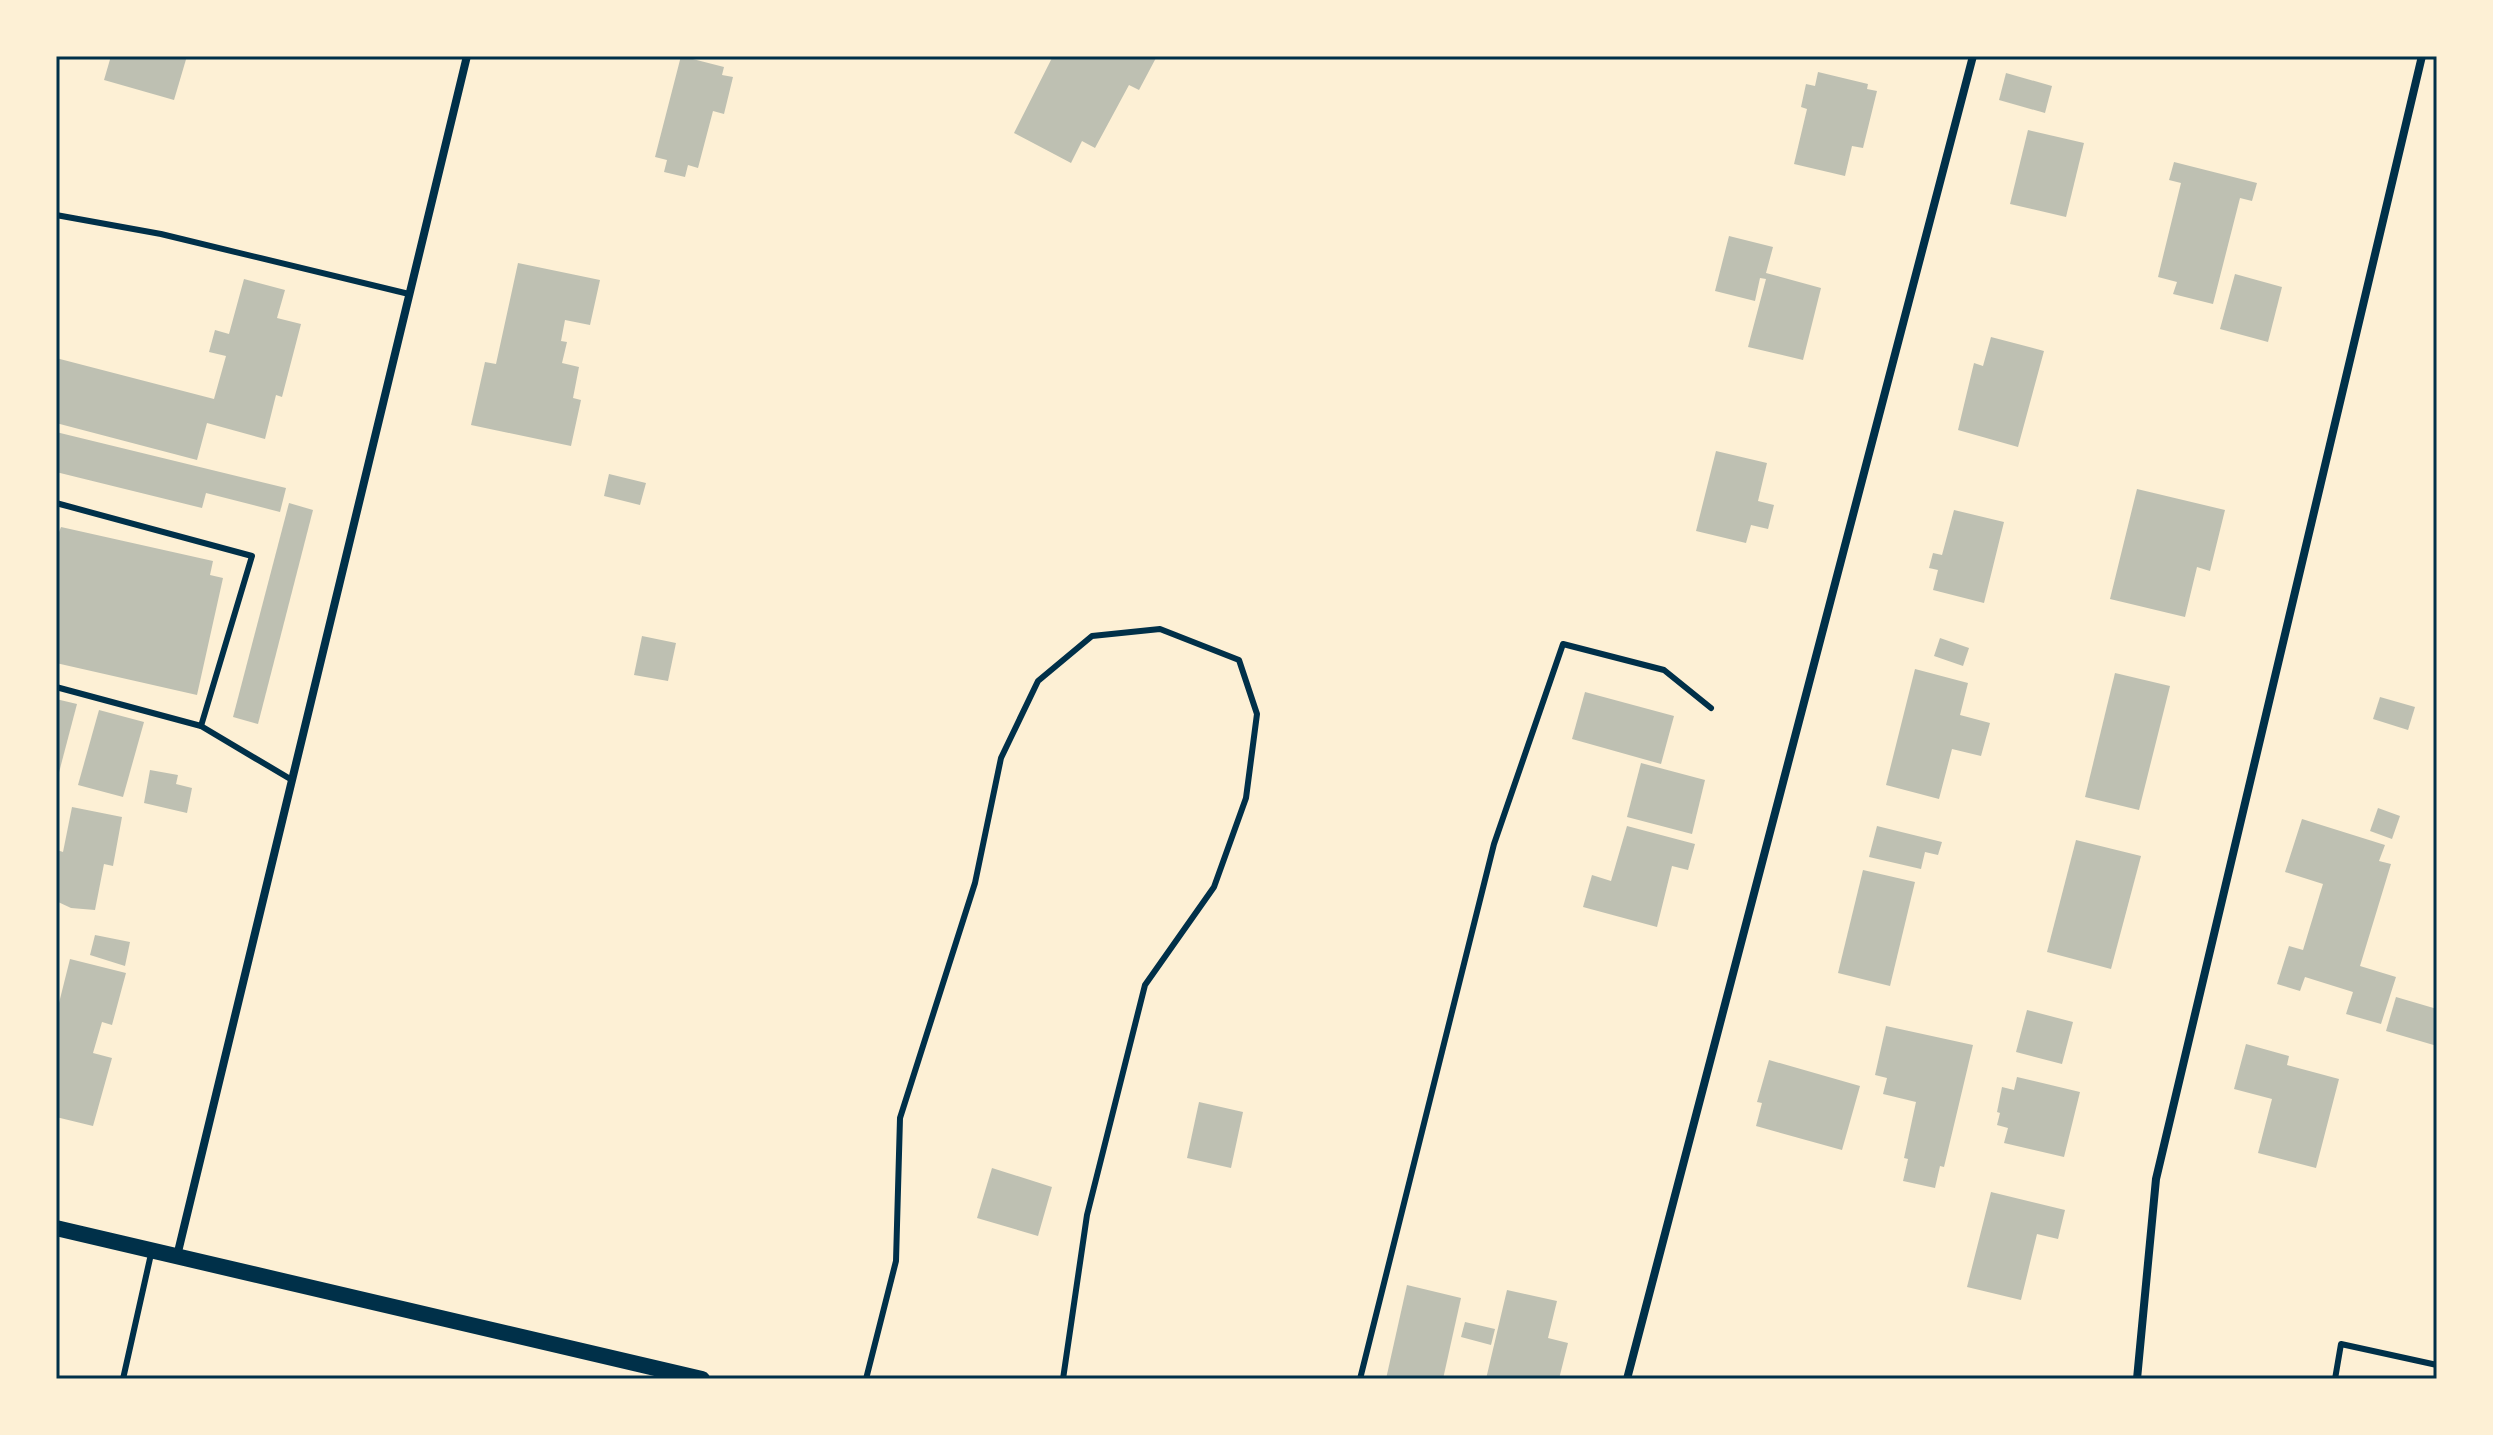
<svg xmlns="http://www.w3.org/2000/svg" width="2493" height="1435" viewBox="0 0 2493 1435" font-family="'Work Sans',sans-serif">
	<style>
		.building { fill: #bec0b2 }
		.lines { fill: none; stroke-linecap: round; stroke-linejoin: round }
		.service { stroke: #003049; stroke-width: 6 }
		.minor { stroke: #003049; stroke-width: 8 }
		.secondary { stroke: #003049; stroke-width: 16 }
		.neatline { fill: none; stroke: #003049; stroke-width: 3 }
	</style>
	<rect width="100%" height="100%" fill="#fdf0d5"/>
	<g class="building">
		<polygon points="111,56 187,56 174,100 104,80"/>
		<polygon points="681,56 724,67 722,75 733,77 724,114 713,111 698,168 688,165 685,177 664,172 667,160 655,157"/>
		<polygon points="1053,56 1157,56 1139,90 1129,85 1095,148 1082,141 1071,163 1014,133"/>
		<polygon points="1818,72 1868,84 1867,89 1877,91 1863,148 1852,146 1845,176 1794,164 1807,109 1801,107 1806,84 1815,86"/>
		<polygon points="2006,73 2052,86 2045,113 1999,100"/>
		<polygon points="2028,130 2084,143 2066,217 2010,204"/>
		<polygon points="2174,162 2257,183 2252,201 2240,198 2213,304 2173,294 2177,282 2158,277 2181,183 2169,180"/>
		<polygon points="1729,236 1773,247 1766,273 1821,288 1803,360 1748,347 1766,279 1760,278 1755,301 1715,291"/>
		<polygon points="518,263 600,280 590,325 565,320 561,341 567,342 562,363 579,367 573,398 581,400 571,446 471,425 485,362 496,364"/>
		<polygon points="2235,274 2282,287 2268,342 2220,329"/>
		<polygon points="244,279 285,290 277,318 301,324 282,397 276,395 265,439 207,423 197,460 56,423 56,358 214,399 226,356 209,352 215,330 229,334"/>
		<polygon points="1991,337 2044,351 2018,447 1958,430 1974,363 1983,366"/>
		<polygon points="56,432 286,488 280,512 206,493 202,508 56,472"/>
		<polygon points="1716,451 1767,463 1758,501 1774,505 1768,529 1751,525 1746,543 1696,531"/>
		<polygon points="609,474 646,483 640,505 604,496"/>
		<polygon points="2137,489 2225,510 2210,571 2197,567 2185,617 2110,599"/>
		<polygon points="289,503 313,510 258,724 233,717"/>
		<polygon points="1954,510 2004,522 1984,603 1933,590 1938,570 1929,568 1933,553 1942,555"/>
		<polygon points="61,527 213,561 210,575 223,578 197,695 56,663 56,532 59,532"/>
		<polygon points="642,636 676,643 668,681 634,675"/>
		<polygon points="1940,638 1969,648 1963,666 1934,656"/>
		<polygon points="1915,669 1968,683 1960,715 1990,723 1981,756 1952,749 1939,799 1886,785"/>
		<polygon points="2115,673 2170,686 2139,810 2085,797"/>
		<polygon points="1585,692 1674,716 1661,764 1572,739"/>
		<polygon points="2380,697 2415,707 2408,730 2373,719"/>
		<polygon points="56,699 77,704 57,780 56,780"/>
		<polygon points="99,710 144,722 123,797 78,785"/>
		<polygon points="1641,763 1705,780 1692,834 1627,817"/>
		<polygon points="150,770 178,775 176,784 192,788 187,813 144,803"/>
		<polygon points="72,807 122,817 113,866 104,864 95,910 71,908 56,901 56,854 57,850 63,852"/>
		<polygon points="2378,808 2400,816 2392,839 2370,831"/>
		<polygon points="2302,819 2385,845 2379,861 2391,864 2360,966 2396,977 2381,1024 2346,1014 2353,992 2305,977 2300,991 2277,984 2289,946 2303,950 2323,884 2285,872"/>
		<polygon points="1627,826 1695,844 1688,870 1672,866 1657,927 1583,907 1592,875 1611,881"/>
		<polygon points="1877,826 1942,842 1938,855 1925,852 1921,869 1869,857"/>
		<polygon points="2076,840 2141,856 2111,969 2047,952"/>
		<polygon points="1863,870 1915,882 1890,986 1838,973"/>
		<polygon points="95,935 130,942 125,966 90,955"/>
		<polygon points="70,959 126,973 112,1025 102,1022 93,1053 112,1058 93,1126 56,1117 56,1015"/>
		<polygon points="2396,997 2437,1009 2437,1046 2386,1031"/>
		<polygon points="2027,1010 2073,1022 2062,1064 2016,1052"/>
		<polygon points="1886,1026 1973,1045 1944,1167 1940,1166 1935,1188 1903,1181 1908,1159 1904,1158 1916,1102 1883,1094 1887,1078 1875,1075"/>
		<polygon points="2246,1044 2289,1056 2287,1065 2339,1079 2316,1168 2258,1153 2272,1099 2234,1089"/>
		<polygon points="1769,1060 1860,1086 1842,1150 1756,1126 1762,1103 1757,1102"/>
		<polygon points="2017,1077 2080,1092 2064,1157 2004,1143 2008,1128 1997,1125 2000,1113 1997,1112 2002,1087 2014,1090"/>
		<polygon points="1199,1102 1243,1112 1231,1168 1187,1158"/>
		<polygon points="992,1168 1052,1187 1038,1236 977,1218"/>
		<polygon points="1991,1192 2065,1210 2058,1239 2037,1234 2021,1300 1967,1287"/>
		<polygon points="1407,1285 1461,1298 1443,1379 1386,1379"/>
		<polygon points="1507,1290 1557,1301 1548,1338 1568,1343 1559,1379 1486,1379"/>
		<polygon points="1465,1322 1495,1329 1491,1345 1461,1337"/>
	</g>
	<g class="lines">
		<g class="service">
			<polyline points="56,215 161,234 409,294"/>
			<polyline points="56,503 252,556 201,726"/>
			<polyline points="56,687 201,726 292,780"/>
			<polyline points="123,1379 151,1254"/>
			<polyline points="866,1379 896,1261 900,1118 975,883 1001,758 1038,681 1092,636 1160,629 1239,660 1257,714 1246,798 1214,887 1145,985 1087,1215 1063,1379"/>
			<polyline points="1360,1379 1494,844 1563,644 1664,670 1711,708"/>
			<polyline points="2335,1379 2341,1344 2437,1365"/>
		</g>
		<g class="minor">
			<polyline points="177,1256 467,56"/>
			<polyline points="1627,1379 1973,56"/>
			<polyline points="2137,1379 2156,1179 2422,56"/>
		</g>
		<polyline class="secondary" points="56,1228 702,1379"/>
	</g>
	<rect width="2493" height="1435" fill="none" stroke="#fdf0d5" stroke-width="116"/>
	<rect x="58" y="58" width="2377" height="1319" class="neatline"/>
</svg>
